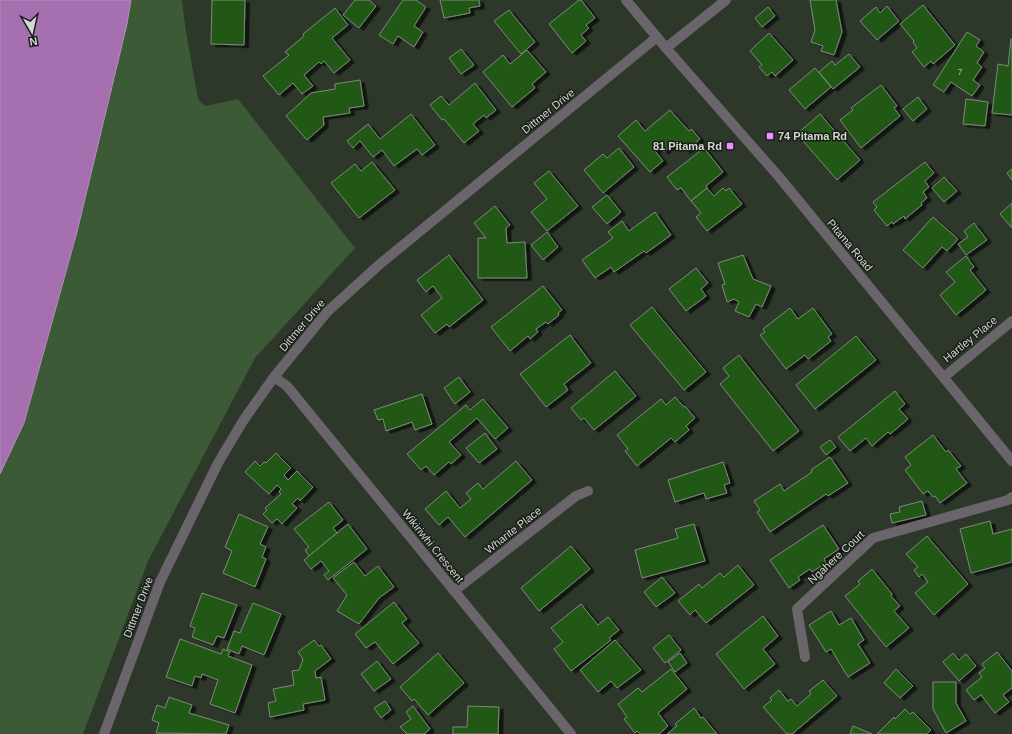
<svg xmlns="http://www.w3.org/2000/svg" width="1012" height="734" viewBox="0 0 1012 734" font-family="Helvetica,sans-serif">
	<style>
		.green { fill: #3b5a35 }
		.water { fill: #a66fb0; stroke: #b48fba }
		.building { fill: #245917; stroke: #7d897a; filter: url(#shadow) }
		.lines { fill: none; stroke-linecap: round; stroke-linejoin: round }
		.minor { stroke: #6a656b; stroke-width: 10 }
		.tertiary { stroke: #6a656b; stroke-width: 10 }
		.poi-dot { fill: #eb8dfc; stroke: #191e18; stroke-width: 1.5 }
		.labels { text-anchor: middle; stroke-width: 3; stroke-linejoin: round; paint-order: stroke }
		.number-label { font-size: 9px; fill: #a7b9a2 }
		.street-label { font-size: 11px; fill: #d3d9d1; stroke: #191e18 }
		.poi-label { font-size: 11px; font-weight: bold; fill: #d3d9d1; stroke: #191e18; text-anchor: start }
	</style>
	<defs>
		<filter id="shadow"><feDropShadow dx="4.5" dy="2.5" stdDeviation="0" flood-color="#0009"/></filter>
	</defs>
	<rect width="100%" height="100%" fill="#2d382b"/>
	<polygon class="green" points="131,0 182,0 186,32 198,99 205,106 238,99 355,248 255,358 148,561 83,734 0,734 0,474 24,423 77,232 127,24"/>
	<polygon class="water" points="0,0 131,0 127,24 77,232 24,423 0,474"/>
	<g class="building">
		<polygon points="212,0 245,0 244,45 211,44"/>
		<polygon points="355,0 369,0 376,6 359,28 343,15"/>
		<polygon points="403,0 416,0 426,7 414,26 423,32 414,47 398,36 393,44 379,35"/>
		<polygon points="440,0 479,0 480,6 469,8 470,13 444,18"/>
		<polygon points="579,0 581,0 595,18 586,25 589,28 581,35 586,41 572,53 549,24"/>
		<polygon points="810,0 836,0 842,32 834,55 821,51 823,46 811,42 815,30"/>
		<polygon points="923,5 955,45 933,64 931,61 924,67 912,52 917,48 913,42 914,41 900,24"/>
		<polygon points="887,6 899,21 877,40 860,21 876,7 880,13"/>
		<polygon points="768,7 775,16 762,27 755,18"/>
		<polygon points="335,8 348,25 332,38 350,60 334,73 324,61 321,64 319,62 304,75 313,86 302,94 293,83 279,95 263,76 289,55 285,52 304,36 303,34"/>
		<polygon points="509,10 535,42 521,54 494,21"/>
		<polygon points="967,32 980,40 976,46 984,52 977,63 982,67 973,80 980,85 972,96 951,82 944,92 933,85"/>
		<polygon points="769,33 793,60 775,76 772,72 767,76 759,67 762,65 750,51"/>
		<polygon points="1011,39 1012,39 1012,115 992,113 998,64 1008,66"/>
		<polygon points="461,49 474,65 461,74 449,58"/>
		<polygon points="527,50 546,72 532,84 535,88 512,107 483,72 503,55 510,64"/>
		<polygon points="849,54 860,67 833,89 819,72 832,61 835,65"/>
		<polygon points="815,68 831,87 805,109 789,90"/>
		<polygon points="360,80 364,106 349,108 350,113 323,117 324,125 307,140 286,116 311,93 335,89 335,84"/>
		<polygon points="475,83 496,110 486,118 484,115 473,124 479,131 464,143 444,119 442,120 430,105 441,96 449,105"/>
		<polygon points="881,85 897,106 894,108 900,116 861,148 840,120 853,110 851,108"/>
		<polygon points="918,97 927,109 913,121 903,109"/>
		<polygon points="966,99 988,102 985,126 963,124"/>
		<polygon points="670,110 689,131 691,129 700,139 686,151 677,140 664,152 660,147 655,151 663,161 650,172 618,136 636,120 645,131"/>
		<polygon points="411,114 435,145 422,155 417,149 394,166 382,150 373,157 360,141 353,148 347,141 368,124 380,139"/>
		<polygon points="820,114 860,160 837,180 797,134"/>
		<polygon points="619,148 634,167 603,193 584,170 603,154 607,158"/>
		<polygon points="704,148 723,172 706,186 707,188 691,201 681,188 677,190 667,177"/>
		<polygon points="372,162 395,190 359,218 331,183 355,164 361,171"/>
		<polygon points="925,162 934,173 925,181 929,187 923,192 927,198 921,203 922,205 905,219 904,216 893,224 892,222 887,226 874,210 877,207 873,202"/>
		<polygon points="1012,169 1012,180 1007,173"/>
		<polygon points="549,171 578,206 547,231 531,212 547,199 534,183"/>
		<polygon points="944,177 957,191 944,202 932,188"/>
		<polygon points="707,188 714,196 723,188 726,191 729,188 742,204 707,231 696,217 701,213 691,201"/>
		<polygon points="607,195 621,212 607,224 592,207"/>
		<polygon points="1012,203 1012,228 1000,214"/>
		<polygon points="495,206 510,225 506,228 507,243 525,242 527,278 478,278 478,238 486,238 474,223"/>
		<polygon points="655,212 671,235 646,253 644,251 614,272 611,267 595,278 582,260 613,238 608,232 622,221 629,231"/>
		<polygon points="933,217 958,239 947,251 942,247 923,268 903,250"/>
		<polygon points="974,223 987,240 966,255 958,244 968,237 964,231"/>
		<polygon points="547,232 558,247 543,260 531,245"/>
		<polygon points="449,255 483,300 449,327 447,324 435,333 421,315 442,298 433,286 426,292 417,280"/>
		<polygon points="743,255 753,279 771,286 762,307 756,304 749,317 735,311 739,302 734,299 727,302 722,285 725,284 718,263"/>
		<polygon points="966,256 974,267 970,270 986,290 956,315 940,295 955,282 946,272"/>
		<polygon points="696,268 708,283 701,289 706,296 686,311 669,289"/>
		<polygon points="543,286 562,310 558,313 559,315 548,324 546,322 536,329 538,332 530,339 528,336 510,351 491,327"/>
		<polygon points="652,307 706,372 684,390 630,325"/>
		<polygon points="790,308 798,319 813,308 832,334 828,337 831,341 808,359 805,355 786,369 760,335 765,332 763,329"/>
		<polygon points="570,335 591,363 564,384 568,390 546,407 520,374"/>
		<polygon points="856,336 876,360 815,409 796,385"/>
		<polygon points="739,355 799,431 773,451 720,384 729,376 723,368"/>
		<polygon points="615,371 636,396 594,430 584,418 581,420 571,408"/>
		<polygon points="459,377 470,392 455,404 444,388"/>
		<polygon points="895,391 905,404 899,409 908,419 890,434 888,432 872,446 866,438 850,451 838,437"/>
		<polygon points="422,394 432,424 415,430 412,422 386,431 383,419 378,420 374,410"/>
		<polygon points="675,397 684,407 685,406 695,418 686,426 689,430 675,442 671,438 637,466 625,451 628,449 617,435 661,399 666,405"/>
		<polygon points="483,399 508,428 495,439 477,418 449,442 461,455 451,464 449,462 434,475 426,466 421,470 407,454 466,405 470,410"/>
		<polygon points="485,433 497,449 479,463 466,448"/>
		<polygon points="933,435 946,452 948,450 961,466 956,469 967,483 940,503 935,496 933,497 928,491 923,494 905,470 911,465 905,457"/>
		<polygon points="830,440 836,447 826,455 820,447"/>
		<polygon points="276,453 291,468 284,475 288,480 297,471 313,487 300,501 298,498 292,504 297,508 282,524 277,519 272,523 263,514 267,510 265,508 281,494 279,492 281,489 277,485 269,494 245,472 255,461 260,466 264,462 266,463"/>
		<polygon points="830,457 848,483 828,496 826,494 770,532 757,512 760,510 754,501 780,484 784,491 812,472 811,470"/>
		<polygon points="516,461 532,480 465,537 448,517 439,525 425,509 446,491 460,508 471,499 466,493 478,483 483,489"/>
		<polygon points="723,462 730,483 724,485 727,493 706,499 704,493 675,502 668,480"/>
		<polygon points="922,501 926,515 892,523 890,514 900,512 899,507"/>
		<polygon points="329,502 343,520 333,528 337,533 309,556 305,550 309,547 294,529"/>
		<polygon points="239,514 268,527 260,544 266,547 262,557 266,559 255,587 223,573 232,551 225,547"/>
		<polygon points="990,521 993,534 1012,529 1012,562 971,573 960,529"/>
		<polygon points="348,524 367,549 328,580 324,575 329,571 321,561 311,569 304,560"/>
		<polygon points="694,524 705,561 642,578 635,550 678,538 675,529"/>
		<polygon points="823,525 839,549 824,559 826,563 812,572 810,569 798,577 800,580 789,588 770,560"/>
		<polygon points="927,536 968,584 934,615 915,593 928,582 922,574 919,577 914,570 918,567 906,554"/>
		<polygon points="571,546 590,569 539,611 521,588"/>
		<polygon points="354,562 365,576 378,566 394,587 379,598 359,624 337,611 347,595 333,578"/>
		<polygon points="738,565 754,585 706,623 695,610 690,615 678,601 699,584 702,588 720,573 724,577"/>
		<polygon points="872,569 892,594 891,596 900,606 894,611 909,628 886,647 845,596 860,584 858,581"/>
		<polygon points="662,577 675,593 656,607 644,592"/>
		<polygon points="202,593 237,605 224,638 217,636 213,645 192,637 195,628 190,626"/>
		<polygon points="394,602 407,619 402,623 419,643 393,664 375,642 366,648 355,634"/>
		<polygon points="253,603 281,614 264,655 242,646 239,654 227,649 234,631 240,633"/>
		<polygon points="581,604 598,625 608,617 619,630 609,638 611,640 571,671 554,649 563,642 551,628"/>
		<polygon points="831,611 839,625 851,618 864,640 858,644 870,663 848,677 831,649 826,652 809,625"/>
		<polygon points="763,616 778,636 763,649 775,664 744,689 716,654"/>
		<polygon points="669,635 681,650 665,663 653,648"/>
		<polygon points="180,639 221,654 223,649 230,652 228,656 252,665 235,713 210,704 218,680 202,674 201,678 195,676 192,686 166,677"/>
		<polygon points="314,640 319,646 321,645 331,659 315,671 316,678 321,677 325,700 303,704 304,710 270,717 268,703 276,701 273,689 294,685 292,671 299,670 303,659 298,652"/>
		<polygon points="615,640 641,670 617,688 611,681 598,692 580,670"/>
		<polygon points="997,652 1012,671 1012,688 1003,695 1009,702 995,713 981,695 974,700 966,690 982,677 979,673 985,668 982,664"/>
		<polygon points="438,653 464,683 428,715 414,699 412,701 400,687"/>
		<polygon points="680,653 687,663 675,672 668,662"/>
		<polygon points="953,653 959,660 966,654 976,666 959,681 943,662"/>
		<polygon points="377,661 391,679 374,691 361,674"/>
		<polygon points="671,669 687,689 658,713 668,726 659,734 640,734 637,731 635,733 624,719 627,717 618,704 638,688 642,692"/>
		<polygon points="896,669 913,686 900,698 884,683"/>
		<polygon points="823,680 837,696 792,734 787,734 763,707 772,700 770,698 779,690 788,701 791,699 797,706 811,694 809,691"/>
		<polygon points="933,682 956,682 956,703 966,721 946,733 933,709"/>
		<polygon points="169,697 192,705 189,713 229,725 226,734 156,733 159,723 152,720 157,705 165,708"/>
		<polygon points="385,701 391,710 381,718 374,708"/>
		<polygon points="413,706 430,729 424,734 407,734 400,727 411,719 406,712"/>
		<polygon points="468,706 499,707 498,734 453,734 453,727 467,727"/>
		<polygon points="694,708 701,718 703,717 717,734 667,734 677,726 675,724"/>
		<polygon points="905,709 910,714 913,712 931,730 927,734 877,734 894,717 895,719"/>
		<polygon points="853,726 872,734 850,734"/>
	</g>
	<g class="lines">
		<g class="minor">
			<polyline points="626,0 666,48"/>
			<polyline points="274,377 287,386 571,734"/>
			<polyline points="944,377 1012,321"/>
			<polyline points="454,591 576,496 588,491"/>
			<polyline points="805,657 797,609 873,538 1008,500 1012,497"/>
			<polyline points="104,734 160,582 218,463 243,421 274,377 327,312 380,264 657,37"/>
		</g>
		<polyline class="tertiary" points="726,0 666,48 780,178 1012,461"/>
	</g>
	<g class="poi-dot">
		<rect x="766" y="132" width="8" height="8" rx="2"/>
		<rect x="726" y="142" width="8" height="8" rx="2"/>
	</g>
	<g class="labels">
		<g class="number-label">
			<text x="960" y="75">7</text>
		</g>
		<g class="street-label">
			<text transform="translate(548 111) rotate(-39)" y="4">Dittmer Drive</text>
			<text transform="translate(850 245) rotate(50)" y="4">Pitama Road</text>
			<text transform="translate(302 325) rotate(-50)" y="4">Dittmer Drive</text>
			<text transform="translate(970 339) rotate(-39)" y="4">Hartley Place</text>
			<text transform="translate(513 530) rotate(-38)" y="4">Wharite Place</text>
			<text transform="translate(433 546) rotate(51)" y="4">Wikiriwhi Crescent</text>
			<text transform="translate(836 557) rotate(-43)" y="4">Ngahere Court</text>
			<text transform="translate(138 607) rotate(-69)" y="4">Dittmer Drive</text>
		</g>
		<g class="poi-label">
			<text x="778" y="140">74 Pitama Rd</text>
			<text x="722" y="150" text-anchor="end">81 Pitama Rd</text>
		</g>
	</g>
	<g transform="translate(32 32) rotate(171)" stroke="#191e18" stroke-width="3" paint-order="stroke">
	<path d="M0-3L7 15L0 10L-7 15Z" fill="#d3d9d1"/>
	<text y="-6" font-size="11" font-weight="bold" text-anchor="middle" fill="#d3d9d1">N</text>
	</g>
</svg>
